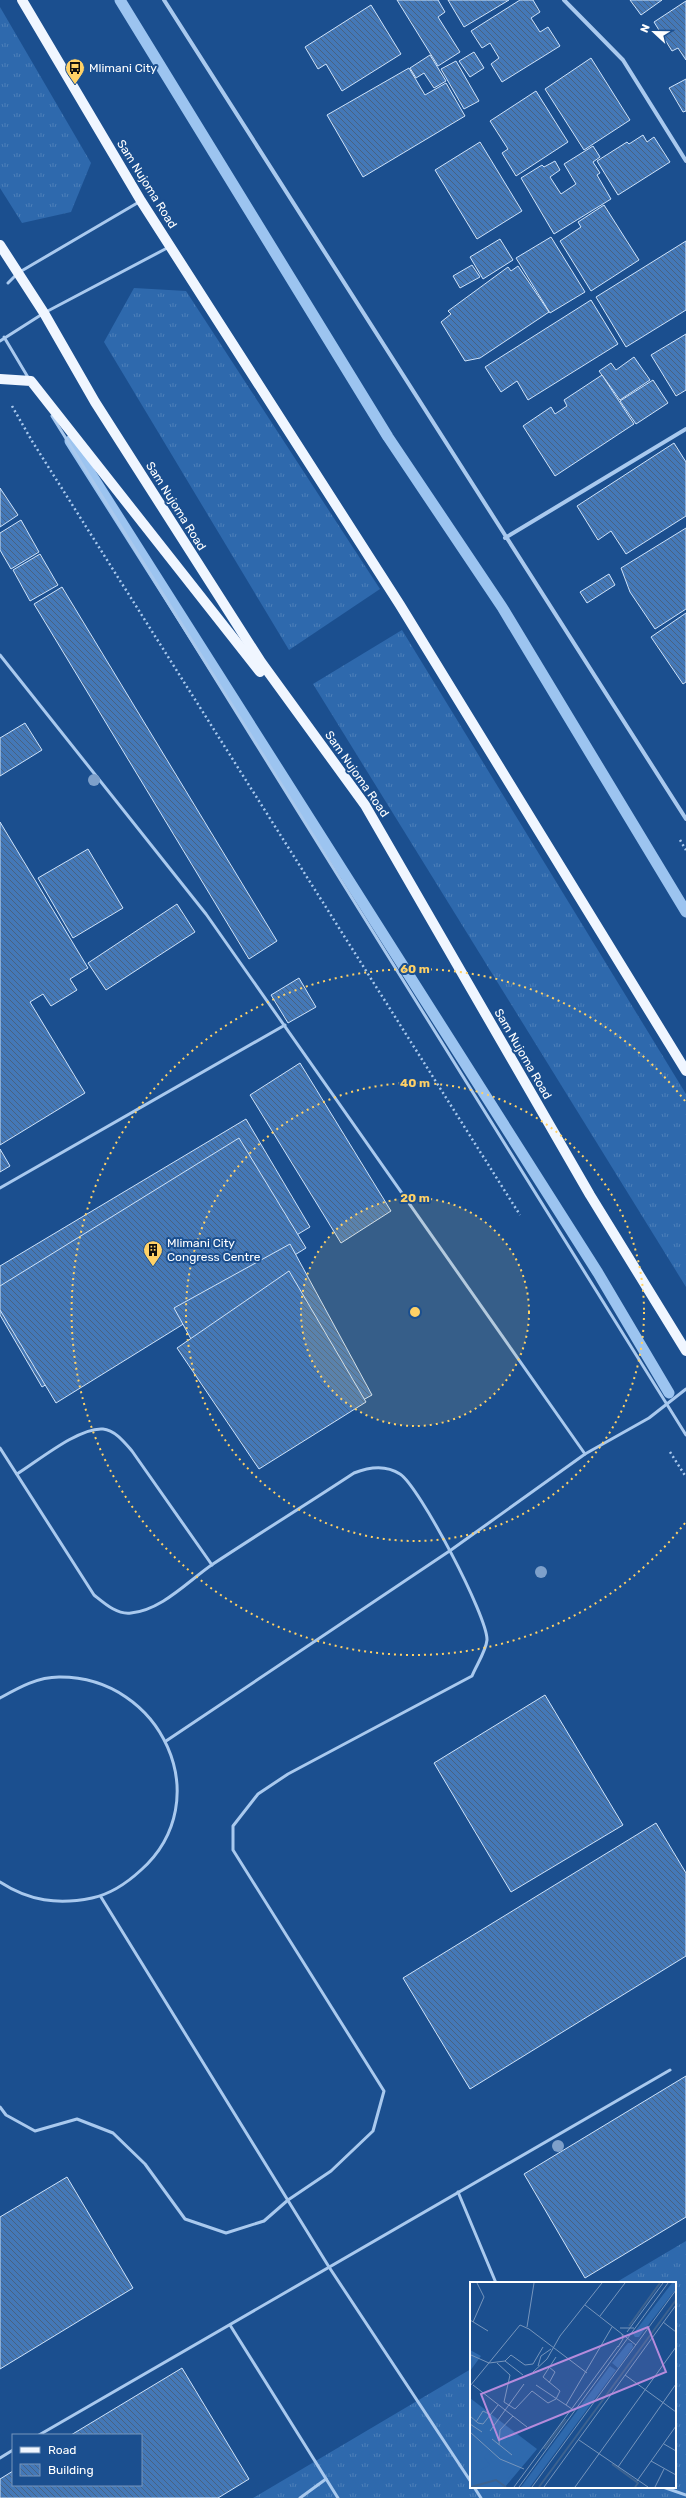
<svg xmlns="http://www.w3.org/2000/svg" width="686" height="2498" viewBox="0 0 686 2498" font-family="Rubik,sans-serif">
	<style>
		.grass { fill: url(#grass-tufts) }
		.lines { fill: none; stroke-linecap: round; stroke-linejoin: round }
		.stream { stroke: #9cc4f0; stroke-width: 11 }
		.building { fill: url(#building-back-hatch); stroke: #cfe3fa }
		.path { stroke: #a9c9ee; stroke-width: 2.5; stroke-dasharray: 2 3; stroke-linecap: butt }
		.service { stroke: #a9c9ee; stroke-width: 3 }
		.minor { stroke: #a9c9ee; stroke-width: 4 }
		.primary { stroke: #f0f6ff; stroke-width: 10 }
		.tree { fill: #7ea0ca }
		.ring { fill: none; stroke: #ffd166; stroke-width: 2; stroke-dasharray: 2 4 }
		.labels { text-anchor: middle; stroke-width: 4; stroke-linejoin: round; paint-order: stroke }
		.poi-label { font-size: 12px; fill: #fff; stroke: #1b4f8f; text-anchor: start }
		.street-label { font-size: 12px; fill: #fff; stroke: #1b4f8f }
		.inset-river { fill: none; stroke: #3c6290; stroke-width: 2 }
		.inset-road { fill: none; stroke: #7695bc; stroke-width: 1 }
		.view { fill: #b68bdc; fill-opacity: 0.15; stroke: #b68bdc; stroke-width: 2 }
		.inset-edge { fill: none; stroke: #fff; stroke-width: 2 }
		.centre { fill: #ffd166; stroke: #1b4f8f; stroke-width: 2 }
		.ring-label { font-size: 12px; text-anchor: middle; font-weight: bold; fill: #ffd166; stroke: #1b4f8f; stroke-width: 4; stroke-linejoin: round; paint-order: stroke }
	</style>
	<defs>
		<pattern id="grass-tufts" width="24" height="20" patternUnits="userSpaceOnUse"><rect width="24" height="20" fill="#2e69ad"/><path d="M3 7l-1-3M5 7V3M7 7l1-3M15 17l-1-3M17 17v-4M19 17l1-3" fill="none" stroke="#4d80b9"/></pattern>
		<pattern id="building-back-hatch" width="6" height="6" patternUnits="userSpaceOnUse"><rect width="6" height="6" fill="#4478b7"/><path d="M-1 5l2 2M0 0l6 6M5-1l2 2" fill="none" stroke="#486282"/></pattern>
	</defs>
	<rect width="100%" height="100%" fill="#1b4f8f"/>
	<g class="grass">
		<polygon points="0,7 91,163 71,212 22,223 0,188"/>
		<polygon points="134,288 186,291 380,589 289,650 104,342"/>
		<polygon points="402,630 686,1094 686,1287 313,684"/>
		<polygon points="686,2241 686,2498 253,2498 471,2369 471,2487 675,2487 675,2283 615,2283"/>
	</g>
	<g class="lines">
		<g class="stream">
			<polyline points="120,0 388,437 502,607 686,912"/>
			<polyline points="70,441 598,1273 669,1393"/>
		</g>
	</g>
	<g class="building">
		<polygon points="397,0 438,0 445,12 438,17 460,52 438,66"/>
		<polygon points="448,0 509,0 464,27"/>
		<polygon points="520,0 533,0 540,12 531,18 540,32 548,27 560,46 502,82 491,64 499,58 490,43 482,48 471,31"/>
		<polygon points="630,0 662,0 641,15"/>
		<polygon points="686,1 686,60 678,48 672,51 654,22"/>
		<polygon points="371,5 401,54 342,91 326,64 318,69 305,47"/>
		<polygon points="474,52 484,68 470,77 459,61"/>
		<polygon points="430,55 446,81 434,88 424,73 416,78 410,68"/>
		<polygon points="591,58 630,120 584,150 545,89"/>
		<polygon points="456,61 479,101 464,109 441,69"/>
		<polygon points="409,68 425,95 446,83 465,116 363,177 327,115"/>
		<polygon points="686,79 686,111 683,112 669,88"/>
		<polygon points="536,91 568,142 516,176 502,153 508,149 490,121"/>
		<polygon points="643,135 647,142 654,137 670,162 618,195 597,161 627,142 629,144"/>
		<polygon points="480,142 522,211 477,239 435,170"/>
		<polygon points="593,146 600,157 593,162 600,173 597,175 611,199 554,234 521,178 542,165 544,167 555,161 560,170 550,177 561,194 576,184 564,164"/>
		<polygon points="604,205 639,260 591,291 560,241 581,227 578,222"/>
		<polygon points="551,237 585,292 550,313 516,258"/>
		<polygon points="500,239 513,260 483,279 470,257"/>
		<polygon points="686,241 686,310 626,347 596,297"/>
		<polygon points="472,265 480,277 460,288 453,276"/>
		<polygon points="518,266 549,312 480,358 465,361 441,322 451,314 448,311 508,267 511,271"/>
		<polygon points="591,300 618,344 528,400 517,381 501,392 485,367"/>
		<polygon points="686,334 686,390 676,396 651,355"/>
		<polygon points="634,357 650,380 620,400 599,371 611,363 616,370"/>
		<polygon points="602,375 634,424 555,476 523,426 551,407 555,414 567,406 564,400"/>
		<polygon points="653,380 668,403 636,424 620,401"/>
		<polygon points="674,443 686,462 686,516 626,554 611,531 598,540 577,506"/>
		<polygon points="0,488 18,515 0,527"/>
		<polygon points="21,520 39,552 11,569 0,550 0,533"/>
		<polygon points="686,528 686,609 655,629 630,592 621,568"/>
		<polygon points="40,554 58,585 30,601 13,570"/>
		<polygon points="609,574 615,585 587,603 580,592"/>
		<polygon points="62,587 277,941 249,959 34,604"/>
		<polygon points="686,613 686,682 683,684 651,637"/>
		<polygon points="25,723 42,750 0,776 0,738"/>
		<polygon points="0,822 88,968 70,979 77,990 51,1006 43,994 30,1002 85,1093 0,1145"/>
		<polygon points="88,849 123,908 73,938 38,878"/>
		<polygon points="177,904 195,932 106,990 88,963"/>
		<polygon points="299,978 316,1007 288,1023 271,995"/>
		<polygon points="300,1063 391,1211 341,1243 250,1095"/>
		<polygon points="246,1119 310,1227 42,1387 0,1315 0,1266"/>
		<polygon points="239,1138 306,1248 56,1403 0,1310 0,1286"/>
		<polygon points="0,1149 10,1166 0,1172"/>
		<polygon points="290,1244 372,1395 257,1459 174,1308"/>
		<polygon points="289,1271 366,1402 259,1469 177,1348"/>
		<polygon points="545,1695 623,1825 511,1892 434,1763"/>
		<polygon points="656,1823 686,1873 686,1956 470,2089 403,1978"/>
		<polygon points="686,2076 686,2217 585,2278 524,2174"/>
		<polygon points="67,2177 133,2288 0,2369 0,2217"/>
		<polygon points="182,2368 249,2479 218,2498 0,2498 0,2479 13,2471 13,2485 141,2485 141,2435 71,2435"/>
	</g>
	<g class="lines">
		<g class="path">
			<polyline points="12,406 32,441 520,1215"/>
			<polyline points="680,840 686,850"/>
			<polyline points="670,1452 686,1477"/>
		</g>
		<g class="service">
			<polyline points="8,283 18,273 139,202"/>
			<polyline points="4,337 29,379"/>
			<polyline points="0,341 44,313 169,247"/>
			<polyline points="52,416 686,1435"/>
			<polyline points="0,655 206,914 585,1454"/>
			<polyline points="0,1188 285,1025"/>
			<path d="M0 1448 94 1595C104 1603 117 1615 131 1613 162 1610 188 1581 213 1564 260 1533 307 1504 354 1473 369 1467 385 1464 400 1474 419 1486 488 1617 487 1640 486 1651 476 1666 472 1676L288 1774 258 1794 233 1826V1850L384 2091 373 2131 331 2171 288 2200 264 2221 226 2233 185 2219 145 2164 113 2133 77 2119 35 2131 6 2115 0 2107"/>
			<path d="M17 1474C38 1461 79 1427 103 1429 115 1430 125 1443 132 1451L212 1565"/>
			<path d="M0 1698C18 1688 37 1677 59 1677 161 1676 219 1800 141 1870 127 1883 111 1894 92 1898 58 1905 29 1901 0 1882"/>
			<polyline points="166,1741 451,1550 585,1454 649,1418 686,1389"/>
			<polyline points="101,1897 329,2267 471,2482"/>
			<polyline points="458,2192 496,2283"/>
			<polyline points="230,2325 338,2498"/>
			<polyline points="39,2435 670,2070"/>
			<polyline points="0,2458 13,2450"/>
			<polyline points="474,2487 481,2498"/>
			<polyline points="663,2487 686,2495"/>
			<polyline points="300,2498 326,2479"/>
		</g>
		<g class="minor">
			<polyline points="164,0 686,819"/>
			<polyline points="564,0 623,60 686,161"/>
			<polyline points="505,538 686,429"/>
		</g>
		<g class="primary">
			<polyline points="22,0 141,201 400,605 686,1071"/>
			<polyline points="0,245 44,313 95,402 261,662 365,805 590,1195 686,1351"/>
			<polyline points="0,379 31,381 260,672"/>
		</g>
	</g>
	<g class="tree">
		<circle cx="94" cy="780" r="6"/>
		<circle cx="541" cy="1572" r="6"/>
		<circle cx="558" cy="2146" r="6"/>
	</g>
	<circle cx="415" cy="1312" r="114" fill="#ffd166" fill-opacity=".12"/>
	<g class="ring">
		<circle cx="415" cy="1312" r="114"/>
		<circle cx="415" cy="1312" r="229"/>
		<path d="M685 1523A343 343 0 1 1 685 1101"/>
	</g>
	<defs>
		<symbol id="bus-pin" viewBox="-11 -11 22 30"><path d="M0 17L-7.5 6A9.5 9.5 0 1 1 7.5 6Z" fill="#ffd166" stroke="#1b4f8f"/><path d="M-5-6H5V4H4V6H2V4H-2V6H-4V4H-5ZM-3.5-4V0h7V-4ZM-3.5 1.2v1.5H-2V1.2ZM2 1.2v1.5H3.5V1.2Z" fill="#111"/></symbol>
		<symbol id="building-pin" viewBox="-11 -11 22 30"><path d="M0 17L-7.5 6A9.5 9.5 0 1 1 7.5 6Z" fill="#ffd166" stroke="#1b4f8f"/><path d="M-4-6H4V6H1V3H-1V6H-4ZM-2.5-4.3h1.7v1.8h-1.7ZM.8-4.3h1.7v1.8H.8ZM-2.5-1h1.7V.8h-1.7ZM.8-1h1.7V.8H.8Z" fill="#111"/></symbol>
	</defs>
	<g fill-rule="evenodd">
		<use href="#bus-pin" x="64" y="57" width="22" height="30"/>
		<use href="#building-pin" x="142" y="1239" width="22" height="30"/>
	</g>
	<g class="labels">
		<g class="poi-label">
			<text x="89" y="72">Mlimani City</text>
			<text x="167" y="1247">Mlimani City<tspan x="167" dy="14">Congress Centre</tspan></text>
		</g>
		<g class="street-label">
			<text transform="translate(147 184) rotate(58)" y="4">Sam Nujoma Road</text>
			<text transform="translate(176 506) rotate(58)" y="4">Sam Nujoma Road</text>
			<text transform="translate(357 774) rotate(55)" y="4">Sam Nujoma Road</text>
			<text transform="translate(523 1054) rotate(60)" y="4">Sam Nujoma Road</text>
		</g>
	</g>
	<g transform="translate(470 2282)">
		<rect width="206" height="206" fill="#1b4f8f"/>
		<path d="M202 1H206V7L169 55H165L163 52ZM158 61H162L163 65 148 86 142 81ZM0 68 11 74 0 89ZM140 84 146 88 60 205H51ZM0 116 67 167 35 205H0Z" fill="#2e69ad"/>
		<path d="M20 169 48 183 32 205H0V199L6 190 20 183 14 175Z" fill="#2e69ad"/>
		<path class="inset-river" d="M159 44 190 1M74 167 96 137M142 182 168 201 165 205M1 205 26 198 36 205M69 205 206 18"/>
		<path class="inset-road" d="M115 23 166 63M130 34 155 1M0 38 18 49M3 40 14 15 7 1M193 40 206 50M57 45 64 1M150 46H164M157 50 193 1M148 65 153 57 152 52M1 73 19 81 35 79 53 93M35 79 41 73 55 83 63 82 73 65M27 81 40 93 34 120 45 127 62 109 78 121 86 117 90 109 73 95 86 75M68 84 71 74 81 67M63 90 77 77 90 54 132 1M155 93 206 130M79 101 85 90 79 85M3 103 57 145M66 103 102 127M0 104 50 43 59 47 117 91M96 123 142 45M0 134 8 141 13 142 28 123M6 140 13 129 21 133M0 142 12 150M20 149 54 102M0 150 30 177 54 187M22 157 42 173M109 158 178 205M194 162 206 169M29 163 30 148 43 134M181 179 206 193M148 185 206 102M167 199 206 144M44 205 148 64M49 205 198 1M62 205 206 8M74 205 206 23M105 205 206 65M185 205 194 187"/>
		<path class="view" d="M178 45 196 90 29 158 11 112Z"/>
		<rect width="206" height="206" class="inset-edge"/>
	</g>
	<circle cx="415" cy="1312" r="6" class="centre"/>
	<g class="ring-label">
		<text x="415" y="973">60 m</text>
		<text x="415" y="1087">40 m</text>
		<text x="415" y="1202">20 m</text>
	</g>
	<rect x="12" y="2434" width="130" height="52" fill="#1b4f8f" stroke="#7695bc"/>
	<rect x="20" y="2447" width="20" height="6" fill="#f0f6ff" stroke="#7695bc"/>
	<text x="48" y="2454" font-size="12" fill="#ffffff">Road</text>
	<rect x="20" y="2464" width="20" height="12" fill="url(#building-back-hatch)" stroke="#7695bc"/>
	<text x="48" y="2474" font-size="12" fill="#ffffff">Building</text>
	<g transform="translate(654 32) rotate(292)" stroke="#1b4f8f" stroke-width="3" paint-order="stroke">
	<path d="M0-3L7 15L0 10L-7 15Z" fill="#ffffff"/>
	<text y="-6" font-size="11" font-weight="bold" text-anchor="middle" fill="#ffffff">N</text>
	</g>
</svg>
